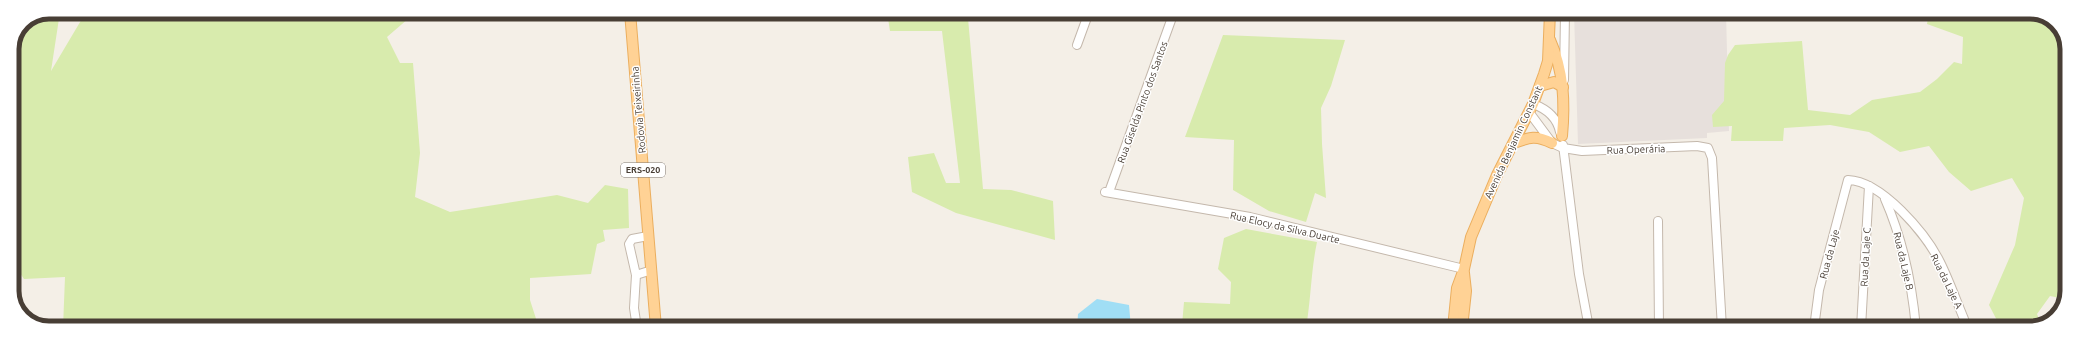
<svg xmlns="http://www.w3.org/2000/svg" width="2079" height="340" viewBox="0 0 2079 340" font-family="Ubuntu,sans-serif">
	<style>
		.industrial { fill: #e7e0dc }
		.green { fill: #d8ebad }
		.water { fill: #a0def5 }
		.lines { fill: none; stroke-linecap: round; stroke-linejoin: round }
		.minor-casing { stroke: #c4b8ac; stroke-width: 10 }
		.major-casing { stroke: #ebae5e; stroke-width: 12 }
		.minor { stroke: #fff; stroke-width: 8 }
		.major { stroke: #ffd295; stroke-width: 10 }
		.labels { text-anchor: middle; stroke-width: 3; stroke-linejoin: round; paint-order: stroke }
		.shield { fill: #fff; stroke: #7f7872; stroke-width: 1 }
		.shield-label { font-size: 9px; font-weight: bold; fill: #483e35 }
		.street-label { font-size: 10px; fill: #483e35; stroke: #fff }
		.rim { fill: none; stroke: #483e35; stroke-width: 5 }
	</style>
	<rect width="100%" height="100%" fill="#f4efe7"/>
	<polygon class="industrial" points="1574,12 1726,12 1729,131 1707,133 1707,138 1578,144"/>
	<g class="green">
		<polygon points="49,12 60,12 51,71 86,12 416,12 387,37 400,63 413,63 420,153 415,197 450,212 557,195 588,203 605,185 628,189 629,228 603,230 605,241 597,244 591,274 530,278 530,300 539,328 63,328 65,277 24,279 12,261 12,49 23,23"/>
		<polygon points="887,12 1007,12 968,18 983,189 1011,190 1053,201 1055,240 956,213 912,192 908,157 934,153 946,183 960,183 942,31 890,31"/>
		<polygon points="1929,12 2035,12 2056,23 2067,45 2067,296 2065,299 2050,296 2037,314 2041,324 2030,328 2001,328 1989,305 2015,245 2024,198 2012,178 1971,191 1949,172 1929,146 1900,152 1869,132 1830,125 1784,128 1783,141 1731,141 1732,126 1713,127 1712,115 1724,101 1725,63 1728,55 1735,45 1802,41 1808,110 1850,115 1872,100 1920,92 1937,79 1954,62 1962,64 1963,37 1927,24"/>
		<polygon points="1223,35 1345,40 1331,86 1321,108 1322,144 1326,198 1315,193 1306,222 1269,211 1233,190 1234,140 1185,137"/>
		<path d="M1246 229 1317 242C1311 270 1311 299 1306 328H1167L1182 325 1184 302 1230 304 1231 282 1218 269 1224 238Z"/>
	</g>
	<g class="water">
		<path d="M1739 12H1785L1784 17C1771 23 1751 19 1739 12Z"/>
		<polygon points="1097,299 1129,305 1131,328 1077,328 1078,314"/>
	</g>
	<g class="lines">
		<defs>
			<g id="minor">
				<polyline points="1077,45 1089,12"/>
				<polyline points="1564,80 1565,12"/>
				<path d="M1533 104C1547 109 1557 117 1560 132"/>
				<polyline points="1529,112 1552,143 1563,148 1582,151 1697,146 1708,148 1712,158 1722,328"/>
				<polyline points="1563,145 1579,274 1589,328"/>
				<polyline points="1105,192 1250,217 1464,269"/>
				<polyline points="1109,192 1174,12"/>
				<path d="M1885 199C1903 240 1912 284 1916 328"/>
				<polyline points="1658,221 1659,328"/>
				<polyline points="636,275 652,270"/>
				<polyline points="637,328 634,308 636,275 629,244 632,239 648,236"/>
				<polyline points="1688,328 1722,324"/>
				<path d="M1814 328 1819 290 1848 180C1882 181 1926 234 1940 262 1949 280 1956 300 1964 319L1965 328"/>
				<polyline points="1861,328 1869,186"/>
			</g>
			<g id="major">
				<polyline points="630,12 656,328"/>
				<path d="M1550 40C1564 71 1565 103 1562 136"/>
				<polyline points="1540,86 1554,82 1563,87"/>
				<path d="M1514 143C1530 137 1536 135 1552 143"/>
				<polyline points="1453,328 1457,288 1464,269 1471,237 1497,175 1533,104 1544,74 1548,61 1550,12"/>
				<polyline points="1462,328 1466,291 1464,273"/>
			</g>
		</defs>
		<use href="#minor" class="minor-casing"/>
		<use href="#major" class="major-casing"/>
		<use href="#minor" class="minor"/>
		<use href="#major" class="major"/>
	</g>
	<g class="labels">
		<rect class="shield" x="621" y="163" width="44" height="14" rx="3"/>
		<g class="shield-label">
			<text x="643" y="173">ERS-020</text>
		</g>
		<g class="street-label">
			<text transform="translate(1142 102) rotate(-70)" y="4">Rua Giselda Pinto dos Santos</text>
			<text transform="translate(638 110) rotate(-95)" y="4">Rodovia Teixeirinha</text>
			<text transform="translate(1513 142) rotate(-65)" y="4">Avenida Benjamin Constant</text>
			<text transform="translate(1636 149) rotate(-2)" y="4">Rua Operária</text>
			<text transform="translate(1285 227) rotate(13)" y="4">Rua Elocy da Silva Duarte</text>
			<text transform="translate(1829 254) rotate(-75)" y="4">Rua da Laje</text>
			<text transform="translate(1865 257) rotate(-87)" y="4">Rua da Laje C</text>
			<text transform="translate(1904 261) rotate(77)" y="4">Rua da Laje B</text>
			<text transform="translate(1947 281) rotate(64)" y="4">Rua da Laje A</text>
		</g>
	</g>
	<path d="M0 0H2079V340H0ZM49 19H2030A30 30 0 0 1 2060 49V291A30 30 0 0 1 2030 321H49A30 30 0 0 1 19 291V49A30 30 0 0 1 49 19Z" fill="#fff" fill-rule="evenodd"/>
	<path class="rim" d="M49 19H2030A30 30 0 0 1 2060 49V291A30 30 0 0 1 2030 321H49A30 30 0 0 1 19 291V49A30 30 0 0 1 49 19Z"/>
</svg>
